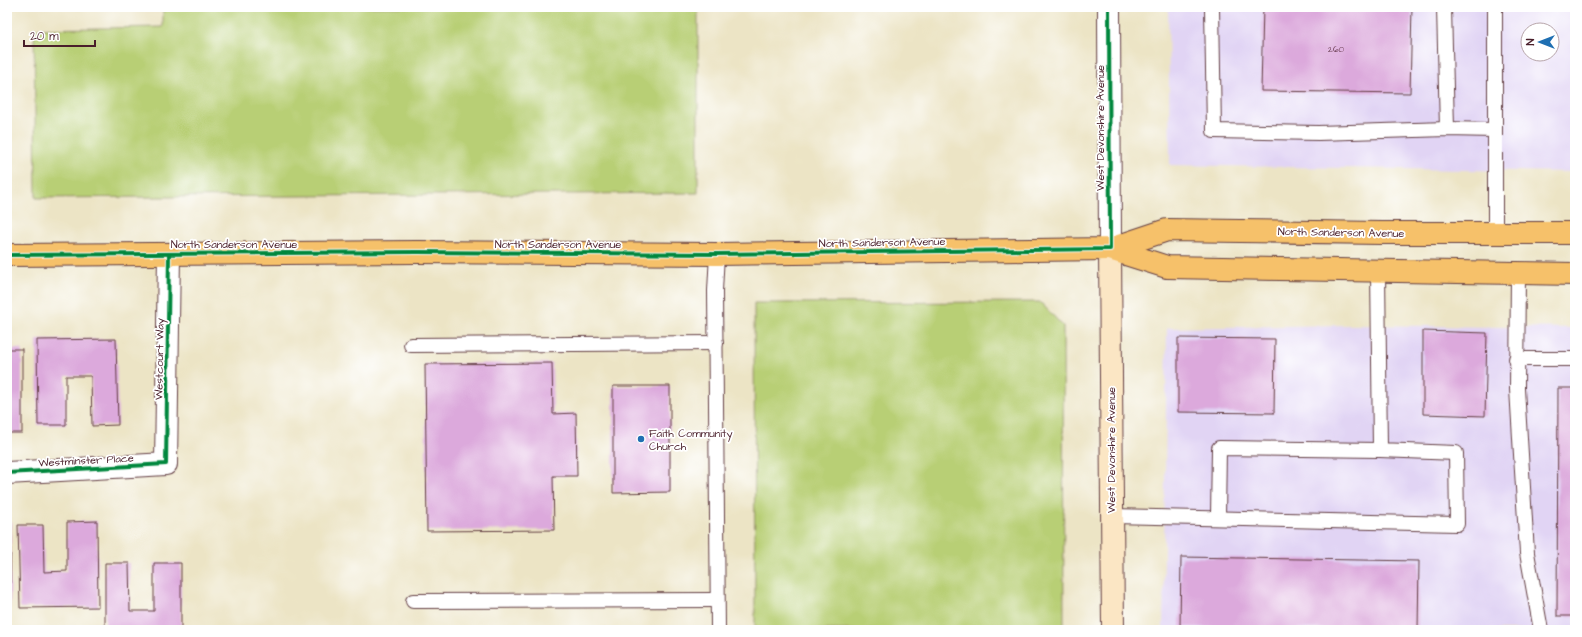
<svg xmlns="http://www.w3.org/2000/svg" width="1582" height="637" viewBox="0 0 1582 637" font-family="'Architects Daughter',sans-serif">
	<style>
		.built { fill: #e1d4f4; fill-rule: evenodd }
		.green { fill: #b8cf74; stroke: #817750 }
		.building { fill: #dca9dc }
		.lines { fill: none; stroke-linecap: round; stroke-linejoin: round }
		.service-casing { stroke: #623d42; stroke-width: 16 }
		.minor-casing { stroke: #623d42; stroke-width: 24 }
		.tertiary-casing { stroke: #623d42; stroke-width: 24 }
		.secondary-casing { stroke: #623d42; stroke-width: 24 }
		.trunk-casing { stroke: #623d42; stroke-width: 24 }
		.service { stroke: #fff; stroke-width: 14 }
		.minor { stroke: #fff; stroke-width: 22 }
		.tertiary { stroke: #fff; stroke-width: 22 }
		.secondary { stroke: #fbe6c4; stroke-width: 22 }
		.trunk { stroke: #f6c16b; stroke-width: 22 }
		.cycleway-casing { stroke: #fff; stroke-width: 6 }
		.cycleway { stroke: #00873e; stroke-width: 4 }
		.poi-dot { fill: #1f6fb2; stroke: #fff; stroke-width: 1.5 }
		.labels { text-anchor: middle; stroke-width: 3.5; stroke-linejoin: round; paint-order: stroke }
		.number-label { font-size: 9px; fill: #6e4257 }
		.street-label { font-size: 11px; fill: #4a1f2b; stroke: #fff }
		.poi-label { font-size: 11px; fill: #4a1f2b; stroke: #fff; text-anchor: start }
	</style>
	<rect width="100%" height="100%" fill="#fff"/>
	<filter id="ink" filterUnits="userSpaceOnUse"><feTurbulence type="fractalNoise" baseFrequency=".025" numOctaves="2"/><feDisplacementMap in="SourceGraphic" scale="8" xChannelSelector="R" yChannelSelector="G"/><feConvolveMatrix kernelMatrix="1 2 1 2 8 2 1 2 1" color-interpolation-filters="sRGB"/></filter>
	<filter id="wash" filterUnits="userSpaceOnUse"><feTurbulence type="fractalNoise" baseFrequency=".012" numOctaves="4" result="noise"/><feDisplacementMap in="SourceGraphic" scale="16" xChannelSelector="R" yChannelSelector="G"/><feGaussianBlur stdDeviation="0.9" result="paint"/><feColorMatrix in="noise" values="0 0 0 0 0 0 0 0 0 0 0 0 0 0 0 0 0 1.4 0 .05"/><feComposite in="paint" operator="in"/></filter>
	<g filter="url(#wash)">
		<rect width="100%" height="100%" fill="#ece4c5"/>
		<g class="built">
			<path d="M1168 7H1575V172L1170 165ZM1528 30H1552V54H1528Z"/>
			<polygon points="1352,325 1575,328 1575,630 1163,630 1167,328"/>
		</g>
		<g class="green">
			<polygon points="163,7 698,7 698,193 36,198 34,29 163,27"/>
			<polygon points="1040,302 1063,326 1064,630 755,630 754,303"/>
		</g>
		<g id="blocks">
			<g class="building">
				<polygon points="1263,7 1412,7 1410,93 1261,91"/>
				<polygon points="1423,331 1487,333 1485,416 1423,414"/>
				<polygon points="1178,338 1275,339 1274,413 1178,412"/>
				<polygon points="116,339 118,425 92,426 91,376 66,376 66,425 38,425 37,340"/>
				<rect x="7" y="349" width="15" height="84"/>
				<polygon points="552,363 553,414 576,413 577,476 553,476 554,530 427,531 425,364"/>
				<polygon points="613,386 670,386 670,492 613,493"/>
				<polygon points="1558,388 1575,388 1575,616 1557,616"/>
				<polygon points="97,521 98,607 20,608 18,525 43,525 44,572 67,571 67,522"/>
				<polygon points="7,522 11,522 10,608 7,608"/>
				<polygon points="1181,557 1419,561 1418,630 1180,627"/>
				<polygon points="105,563 129,563 130,611 154,611 154,563 181,563 181,630 105,630"/>
			</g>
		</g>
	</g>
	<g filter="url(#ink)">
		<use href="#blocks" fill-opacity="0" stroke="#623d42" stroke-width="1"/>
		<g class="lines">
			<defs>
				<g id="service">
					<polyline points="1212,7 1214,131 1318,133 1447,129 1495,130"/>
					<polyline points="1444,7 1447,129"/>
					<polyline points="1495,7 1495,233"/>
					<polyline points="717,254 715,291 718,630"/>
					<polyline points="1518,273 1517,389 1527,553 1541,630"/>
					<polyline points="411,345 716,343"/>
					<polyline points="1516,359 1575,359"/>
					<polyline points="1112,516 1457,524 1456,453 1380,450 1378,270"/>
					<polyline points="1218,518 1219,448 1380,450"/>
					<polyline points="413,601 717,600"/>
				</g>
				<polyline id="minor" points="7,473 166,464 169,254"/>
				<polyline id="tertiary" points="1109,7 1110,249"/>
				<polyline id="secondary" points="1110,249 1113,630"/>
				<g id="trunk">
					<polyline points="1110,249 1167,267 1575,274"/>
					<polyline points="7,255 417,252 717,254 1110,249 1167,230 1381,233 1575,233"/>
				</g>
			</defs>
			<use href="#service" class="service-casing"/>
			<use href="#minor" class="minor-casing"/>
			<use href="#tertiary" class="tertiary-casing"/>
			<use href="#secondary" class="secondary-casing"/>
			<use href="#trunk" class="trunk-casing"/>
			<use href="#service" class="service"/>
			<use href="#minor" class="minor"/>
			<use href="#tertiary" class="tertiary"/>
			<use href="#secondary" class="secondary"/>
			<use href="#trunk" class="trunk"/>
			<defs>
				<g id="cycleway">
					<polyline points="7,255 417,252 717,254 1110,249 1109,7"/>
					<polyline points="7,473 166,464 169,254"/>
				</g>
			</defs>
			<use href="#cycleway" class="cycleway-casing"/>
			<use href="#cycleway" class="cycleway"/>
		</g>
	</g>
	<circle class="poi-dot" cx="641" cy="439" r="4"/>
	<g class="labels">
		<g class="number-label">
			<text x="1336" y="52">260</text>
		</g>
		<g class="street-label">
			<text transform="translate(1100 128) rotate(-90)" y="4">West Devonshire Avenue</text>
			<text transform="translate(1341 232) rotate(1)" y="4">North Sanderson Avenue</text>
			<text transform="translate(882 242) rotate(-1)" y="4">North Sanderson Avenue</text>
			<text x="234" y="248">North Sanderson Avenue</text>
			<text x="558" y="248">North Sanderson Avenue</text>
			<text transform="translate(159 359) rotate(-89)" y="4">Westcourt Way</text>
			<text transform="translate(1111 450) rotate(-90)" y="4">West Devonshire Avenue</text>
			<text transform="translate(86 460) rotate(-3)" y="4">Westminster Place</text>
		</g>
		<g class="poi-label">
			<text x="649" y="437">Faith Community<tspan x="649" dy="13">Church</tspan></text>
		</g>
	</g>
	<rect width="1582" height="637" fill="none" stroke="#fff" stroke-width="24"/>
	<g transform="translate(1540 42) rotate(270)"><circle r="19" fill="#ffffff" stroke="#b7a5aa"/>
	<path d="M0-3L7 15L0 10L-7 15Z" fill="#1f6fb2"/>
	<text y="-6" font-size="11" font-weight="bold" text-anchor="middle" fill="#4a1f2b">N</text>
	</g>
	<path d="M24 40v6h71v-6" fill="none" stroke="#4a1f2b" stroke-width="2"/>
	<text x="30" y="40" font-size="12" fill="#4a1f2b" stroke="#ffffff" stroke-width="3" paint-order="stroke">20 m</text>
</svg>
